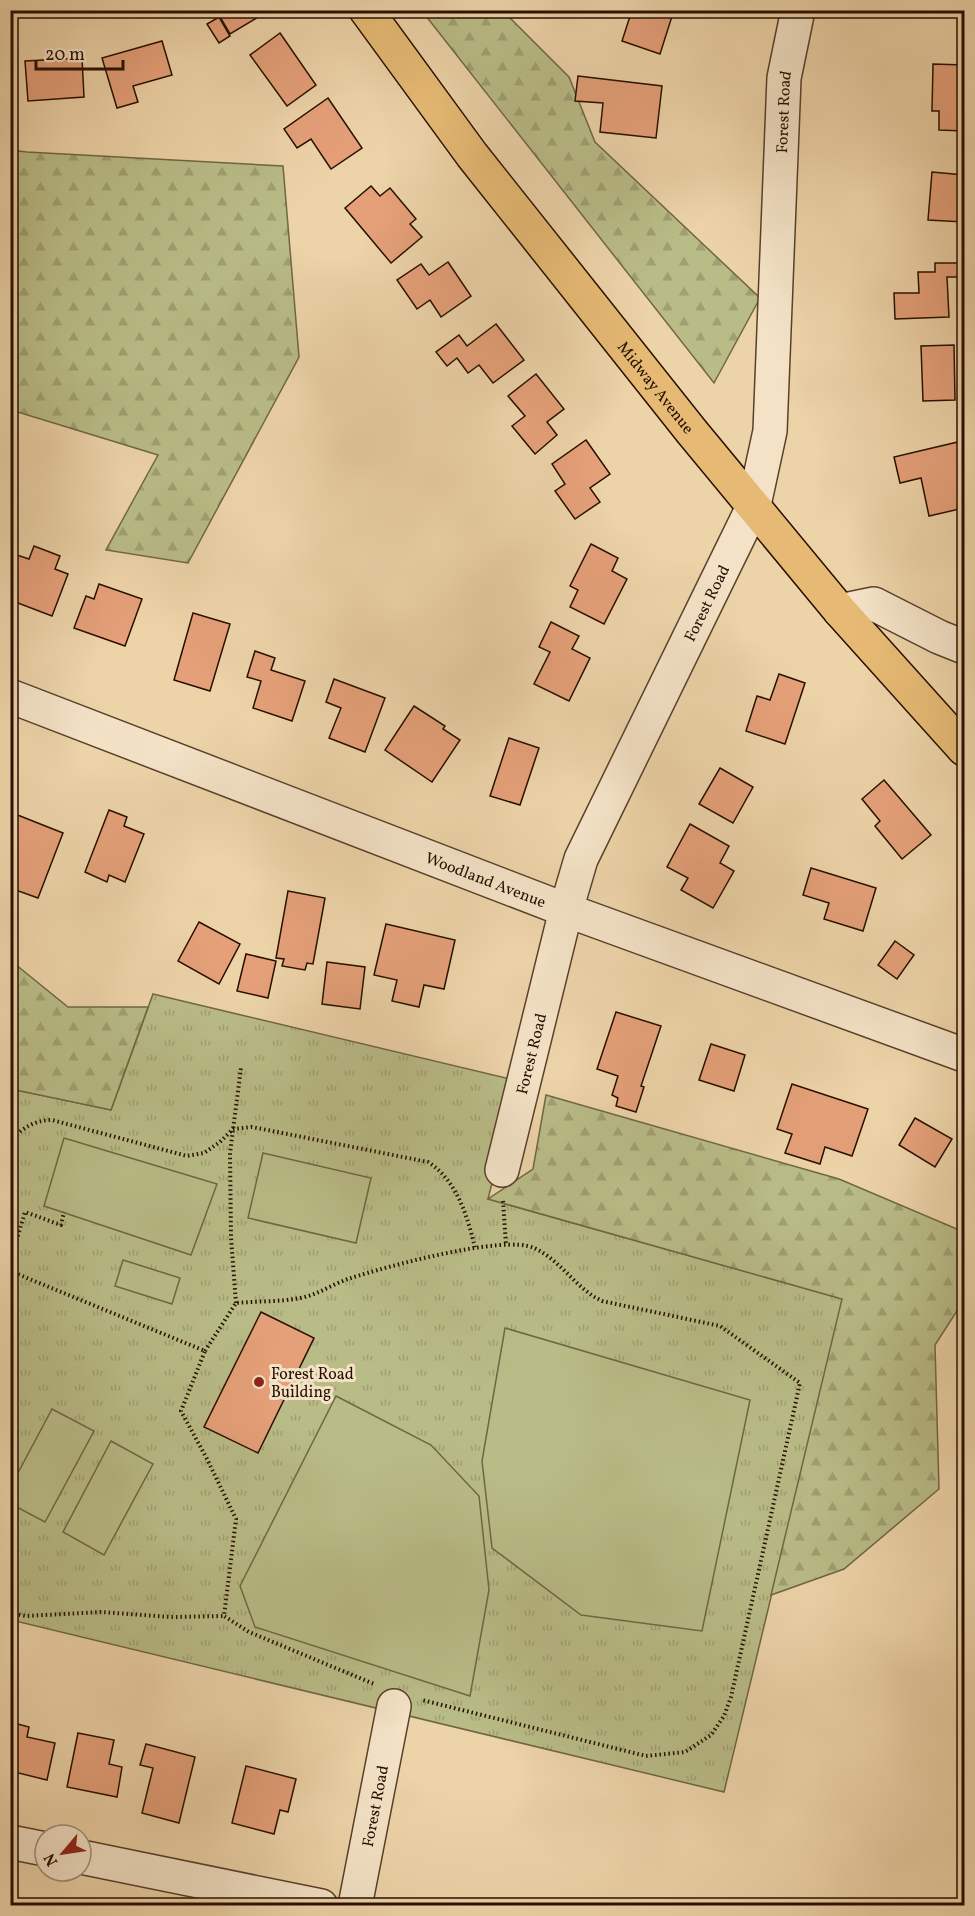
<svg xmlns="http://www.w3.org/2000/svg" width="975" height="1916" viewBox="0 0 975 1916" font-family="Vollkorn,serif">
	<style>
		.grass { fill: url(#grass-tufts); stroke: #706644; stroke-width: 1.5 }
		.forest { fill: url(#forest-firs); stroke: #706644; stroke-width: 1.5 }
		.garden { fill: #b9bc87; stroke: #706644; stroke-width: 1.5 }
		.building { fill: #e5a079; stroke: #270f00; stroke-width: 1.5 }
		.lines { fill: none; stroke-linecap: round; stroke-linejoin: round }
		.minor-casing { stroke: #58402a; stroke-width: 36 }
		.major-casing { stroke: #270f00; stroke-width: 36 }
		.path { stroke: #270f00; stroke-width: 4; stroke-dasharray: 1.5 3; stroke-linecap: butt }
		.minor { stroke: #f3e2c6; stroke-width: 33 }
		.major { stroke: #e6ba74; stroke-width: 33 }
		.poi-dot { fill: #8f2418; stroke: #f3e2c6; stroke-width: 2 }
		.labels { text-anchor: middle; stroke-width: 6; stroke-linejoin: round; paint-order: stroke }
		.street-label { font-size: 16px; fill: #270f00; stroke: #f3e2c6 }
		.poi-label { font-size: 16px; fill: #270f00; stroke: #f3e2c6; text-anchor: start }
	</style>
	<defs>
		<pattern id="grass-tufts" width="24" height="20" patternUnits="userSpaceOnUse" patternTransform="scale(1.5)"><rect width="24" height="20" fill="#b9bc87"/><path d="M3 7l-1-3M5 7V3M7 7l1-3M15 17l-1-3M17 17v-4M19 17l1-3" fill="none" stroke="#9fa073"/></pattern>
		<pattern id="forest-firs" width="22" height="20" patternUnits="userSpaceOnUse" patternTransform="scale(1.5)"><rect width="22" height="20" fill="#b9bc87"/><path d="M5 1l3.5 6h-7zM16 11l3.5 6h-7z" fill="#9fa073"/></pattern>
	</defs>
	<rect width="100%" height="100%" fill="#edd3a8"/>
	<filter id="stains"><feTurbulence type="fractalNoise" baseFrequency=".00333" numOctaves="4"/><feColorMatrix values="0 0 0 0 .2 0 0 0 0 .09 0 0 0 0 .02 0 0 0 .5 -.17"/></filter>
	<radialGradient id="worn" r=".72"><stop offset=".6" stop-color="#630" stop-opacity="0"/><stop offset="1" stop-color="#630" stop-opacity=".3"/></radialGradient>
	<polygon class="grass" points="153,994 518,1081 488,1199 843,1299 724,1792 11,1620 11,1089 111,1110"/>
	<g class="forest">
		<polygon points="422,11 503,11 569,77 595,142 760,298 714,383"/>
		<polygon points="10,150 27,152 283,166 299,357 188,563 106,550 158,455 11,410"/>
		<polygon points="10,960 68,1007 148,1007 111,1110 11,1089"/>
		<polygon points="546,1095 839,1179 964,1232 964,1300 935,1345 939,1489 844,1569 771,1595 842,1299 488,1199 533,1169"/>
	</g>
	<g class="garden">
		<polygon points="64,1138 217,1184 191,1255 44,1206"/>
		<polygon points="263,1153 371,1178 356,1243 248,1218"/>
		<polygon points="123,1260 180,1278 172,1304 115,1286"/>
		<polygon points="505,1328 750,1400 702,1631 581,1615 492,1548 482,1461"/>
		<polygon points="336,1396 431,1445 479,1496 489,1590 470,1696 255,1627 240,1586"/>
		<polygon points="52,1409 94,1431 45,1522 11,1504 11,1486"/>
		<polygon points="111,1441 153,1464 104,1555 63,1532"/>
	</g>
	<g class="building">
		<polygon points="216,10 263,10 265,13 230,34"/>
		<polygon points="632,10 674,10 660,54 622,41"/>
		<polygon points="933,10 964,10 964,19 933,12"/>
		<polygon points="219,17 230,36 219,43 207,24"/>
		<polygon points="280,33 316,85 287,106 250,55"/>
		<polygon points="162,41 172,75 133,86 138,102 117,108 102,58"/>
		<polygon points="82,58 84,97 28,101 25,61"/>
		<polygon points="933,64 964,65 964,131 939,130 939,111 932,111"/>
		<polygon points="578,76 662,86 656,138 600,132 603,103 575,101"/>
		<polygon points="328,98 362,148 331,169 311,139 297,148 284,129"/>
		<polygon points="932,172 964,175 964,222 928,220"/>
		<polygon points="371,186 380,196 390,188 416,219 410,224 422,237 391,263 345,208"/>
		<polygon points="448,262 471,296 441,317 430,300 417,309 397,280 421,264 429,275"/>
		<polygon points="935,263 960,263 961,277 947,277 949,317 895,319 894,293 919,293 918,272 935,272"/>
		<polygon points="496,324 524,360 493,383 479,365 468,373 457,358 447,366 436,352 459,335 467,346"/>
		<polygon points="954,345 955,400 923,401 921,346"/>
		<polygon points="536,374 564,409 547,422 557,435 535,454 512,426 525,416 508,396"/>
		<polygon points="586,440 610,474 590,488 600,502 575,519 555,491 565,484 552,464"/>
		<polygon points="962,441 964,453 964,508 929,516 921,478 900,483 894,457"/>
		<polygon points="591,544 618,558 612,571 627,579 604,624 570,607 578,590 570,586"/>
		<polygon points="34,546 60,556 55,569 68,574 52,616 10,600 11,553 29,559"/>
		<polygon points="99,584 142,599 125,646 74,628 86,596 94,599"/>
		<polygon points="193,613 230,624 210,691 174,680"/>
		<polygon points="551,622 579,636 572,649 590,658 569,701 534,684 550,652 539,647"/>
		<polygon points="255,651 275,658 271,670 305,681 292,721 253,708 261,681 247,677"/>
		<polygon points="779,674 805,683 785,744 746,731 757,696 770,700"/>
		<polygon points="334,679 385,698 365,752 329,738 341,708 326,702"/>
		<polygon points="414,706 445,726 443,729 460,740 432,782 385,750"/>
		<polygon points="509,738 539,748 520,805 490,796"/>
		<polygon points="720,768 753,787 733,823 699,804"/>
		<polygon points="884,780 931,835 902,859 875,826 880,821 862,799"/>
		<polygon points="109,810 127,817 124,826 144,834 125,882 109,875 107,882 85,872"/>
		<polygon points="10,812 63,833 38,898 10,888"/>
		<polygon points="690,824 729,846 720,863 734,871 713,908 681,890 688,878 667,867"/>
		<polygon points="811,868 876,888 863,931 824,919 829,903 803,895"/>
		<polygon points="288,891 325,898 313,964 307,963 305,970 282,966 284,959 276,958"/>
		<polygon points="199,922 240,944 219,984 178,961"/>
		<polygon points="386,924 455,940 444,989 424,985 419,1007 392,1001 397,980 374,975"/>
		<polygon points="895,941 914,955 897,979 878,965"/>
		<polygon points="246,954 276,961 268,998 237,991"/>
		<polygon points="327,962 365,967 360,1009 322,1004"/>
		<polygon points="616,1012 661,1026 641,1086 644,1087 636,1112 616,1106 618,1098 612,1095 618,1076 597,1069"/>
		<polygon points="711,1044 745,1055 734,1091 699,1080"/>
		<polygon points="792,1084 868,1109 852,1156 825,1147 820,1164 785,1153 792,1134 777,1129"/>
		<polygon points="915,1118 952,1139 935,1167 899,1145"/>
		<polygon points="261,1312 314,1338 258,1453 204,1427"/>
		<polygon points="10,1722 29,1727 27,1737 55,1743 47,1780 10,1771"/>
		<polygon points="78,1733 114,1740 109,1764 122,1767 117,1797 67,1787"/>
		<polygon points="146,1744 195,1757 179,1823 142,1813 153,1768 140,1765"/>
		<polygon points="246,1766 296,1779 288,1812 280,1810 274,1834 232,1823"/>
	</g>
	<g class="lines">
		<defs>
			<g id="minor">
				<polyline points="840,611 874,604 939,637 964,647"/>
				<path id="s1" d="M10 696 566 910 964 1055"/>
				<path id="s2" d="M502 1170 566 910 581 859 754 505 770 431 784 78 798 10"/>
				<polyline points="10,1842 45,1849"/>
				<polyline points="81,1857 321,1906"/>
				<path id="s3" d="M355 1906 394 1706"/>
			</g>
			<g id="major">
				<path id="s4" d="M366 10 472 155 692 432 840 611 964 749"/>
			</g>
		</defs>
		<use href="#minor" class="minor-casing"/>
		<use href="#major" class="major-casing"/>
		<g class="path">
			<path d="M10 1141C22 1128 35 1120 52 1120L187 1156 204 1153 220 1142 233 1129 252 1127 428 1162C457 1180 468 1218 475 1248"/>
			<polyline points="503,1201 506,1245"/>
			<polyline points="10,1262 25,1212 61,1225 64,1212"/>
			<polyline points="10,1271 205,1351 181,1411 207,1459 236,1519 224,1616 249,1632 374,1684"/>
			<polyline points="236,1303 231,1238 230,1153 241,1068"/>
			<path d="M205 1351 236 1303C257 1301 280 1302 300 1298 318 1295 334 1283 351 1278 385 1267 504 1234 534 1248 561 1260 576 1289 602 1301L720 1326 800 1383 731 1697 724 1716 711 1735 685 1752 646 1756 422 1700"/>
			<polyline points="10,1613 26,1616 101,1612 171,1617 224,1616"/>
		</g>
		<use href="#minor" class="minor"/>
		<use href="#major" class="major"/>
	</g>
	<circle class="poi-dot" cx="259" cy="1382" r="6"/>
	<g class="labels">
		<g class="street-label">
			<text dy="6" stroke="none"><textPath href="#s2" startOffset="1110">Forest Road</textPath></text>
			<text dy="6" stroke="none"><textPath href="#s4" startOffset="476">Midway Avenue</textPath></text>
			<text dy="6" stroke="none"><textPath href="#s2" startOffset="606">Forest Road</textPath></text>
			<text dy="6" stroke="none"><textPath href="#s1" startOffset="510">Woodland Avenue</textPath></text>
			<text dy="6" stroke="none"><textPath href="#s2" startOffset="120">Forest Road</textPath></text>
			<text dy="6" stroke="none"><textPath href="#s3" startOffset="102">Forest Road</textPath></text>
		</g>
		<g class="poi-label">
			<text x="271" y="1379">Forest Road<tspan x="271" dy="18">Building</tspan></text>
		</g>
	</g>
	<rect width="975" height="1916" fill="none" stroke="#edd3a8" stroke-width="36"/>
	<rect x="12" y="12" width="951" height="1892" fill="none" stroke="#270f00" stroke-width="3"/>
	<rect x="18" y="18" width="939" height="1880" fill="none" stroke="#270f00" stroke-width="1.5"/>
	<g transform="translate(63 1853) rotate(241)"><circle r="28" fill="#f3e2c6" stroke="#a18e77" stroke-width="1.5"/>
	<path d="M0-4.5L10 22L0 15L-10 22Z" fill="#8f2418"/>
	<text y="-9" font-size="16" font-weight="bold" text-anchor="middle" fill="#270f00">N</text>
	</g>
	<path d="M36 60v9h87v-9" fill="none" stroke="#270f00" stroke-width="3"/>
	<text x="45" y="60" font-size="18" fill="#270f00" stroke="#f3e2c6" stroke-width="4.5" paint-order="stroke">20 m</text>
	<rect width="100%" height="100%" filter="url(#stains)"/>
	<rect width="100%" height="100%" fill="url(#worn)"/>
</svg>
